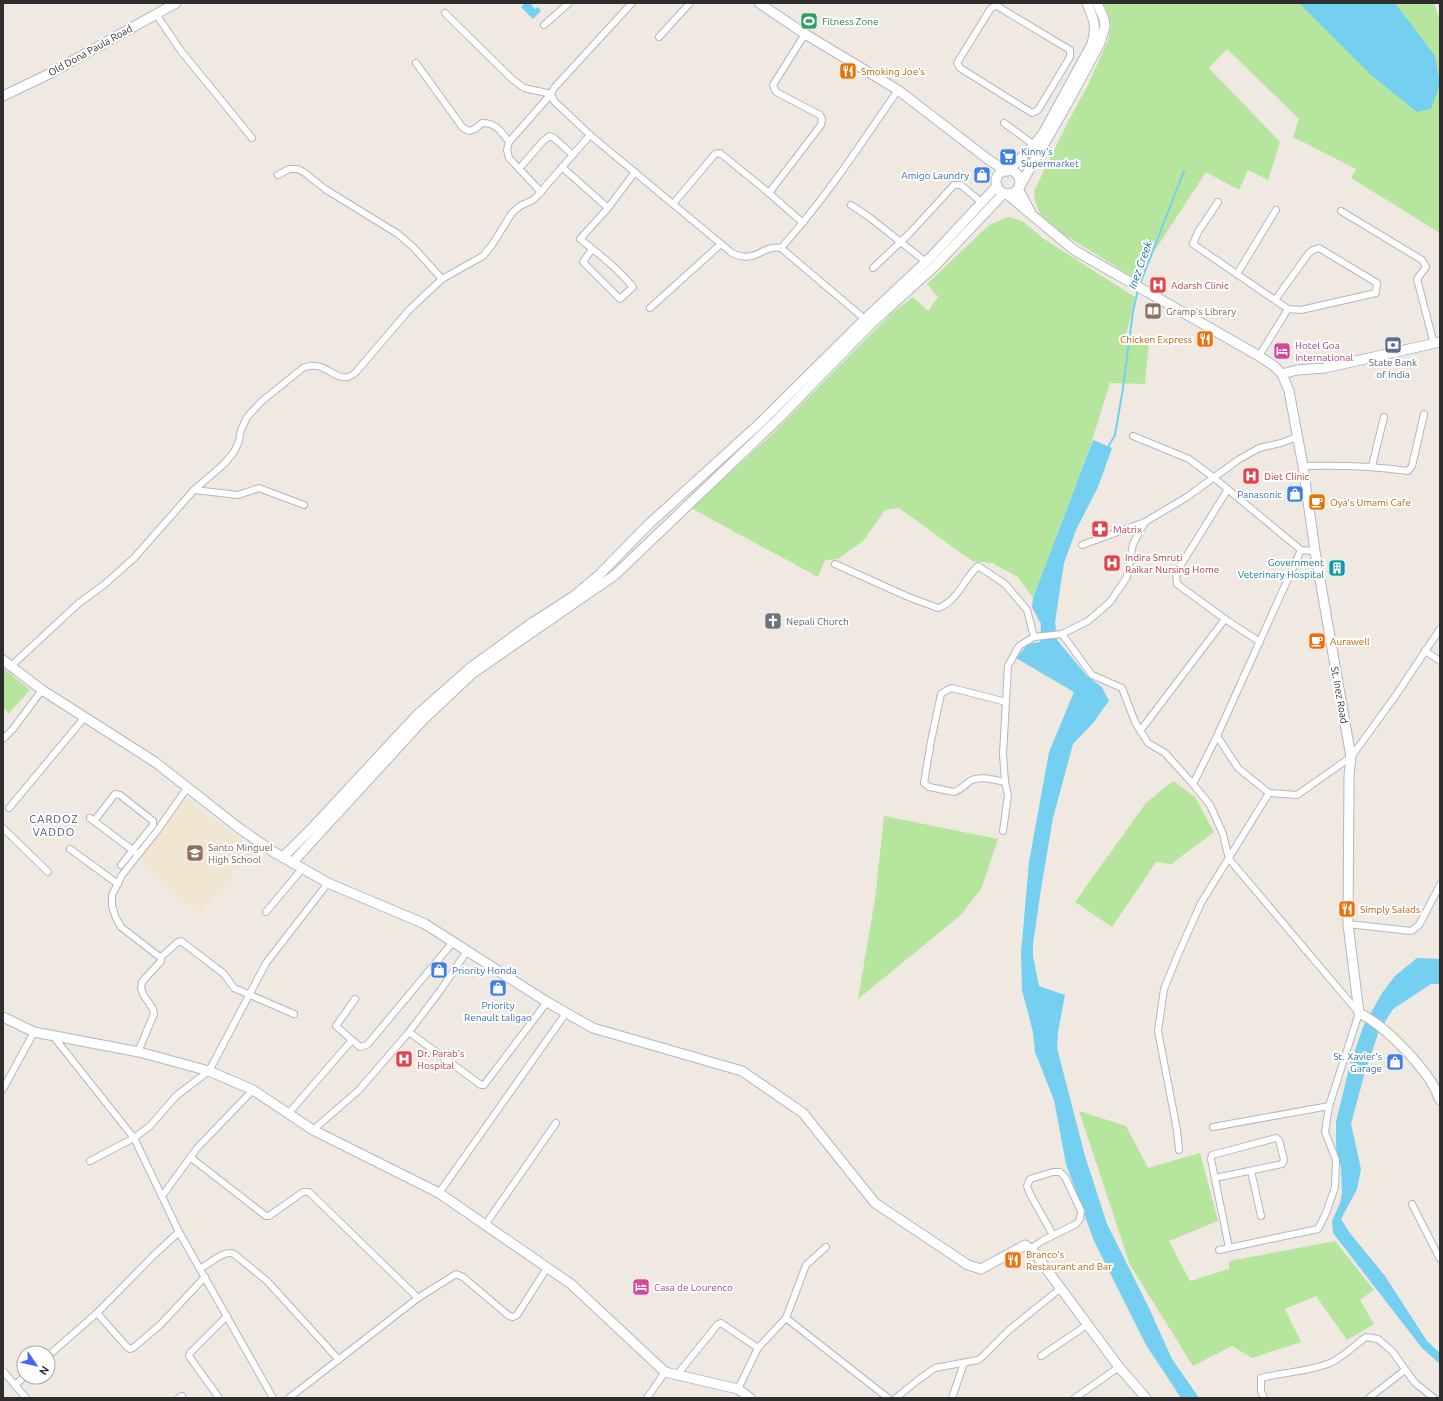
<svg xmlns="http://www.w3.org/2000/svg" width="1443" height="1401" viewBox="0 0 1443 1401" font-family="Ubuntu,sans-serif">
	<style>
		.education { fill: #f0e6d1 }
		.green { fill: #b6e59e }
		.water { fill: #75cff0 }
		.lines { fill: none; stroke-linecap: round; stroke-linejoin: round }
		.stream { stroke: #75cff0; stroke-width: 2 }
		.street-casing { stroke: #b4b7c1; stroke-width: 8 }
		.secondary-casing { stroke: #b4b7c1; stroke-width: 11 }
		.street { stroke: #fff; stroke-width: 6 }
		.secondary { stroke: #fff; stroke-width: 9 }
		.labels { text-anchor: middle; stroke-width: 4; stroke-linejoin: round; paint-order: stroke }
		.leisure-label { font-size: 10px; fill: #27864d; stroke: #fff; text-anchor: start }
		.street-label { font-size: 10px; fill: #2e2e2e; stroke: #fff }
		.food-label { font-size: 10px; fill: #c56008; stroke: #fff; text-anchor: start }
		.shop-label { font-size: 10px; fill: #366cbe; stroke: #fff; text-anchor: end }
		.health-label { font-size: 10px; fill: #be3a42; stroke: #fff; text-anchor: start }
		.education-label { font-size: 10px; fill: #785e54; stroke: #fff; text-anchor: start }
		.hotel-label { font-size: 10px; fill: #b23c85; stroke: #fff; text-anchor: start }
		.service-label { font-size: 10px; fill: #4e5e75; stroke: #fff }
		.culture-label { font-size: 10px; fill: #0d838f; stroke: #fff; text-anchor: end }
		.worship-label { font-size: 10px; fill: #5b616d; stroke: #fff; text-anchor: start }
		.water-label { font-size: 11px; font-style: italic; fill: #0d6fa3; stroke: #fff }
		.neighbourhood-label { font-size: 11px; letter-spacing: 1px; fill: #4d5680; stroke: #fff }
	</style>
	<rect width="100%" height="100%" fill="#efe9e1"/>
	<polygon class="education" points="184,797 255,850 199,914 135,856"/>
	<g class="green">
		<polygon points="1103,3 1434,3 1440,22 1440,122 1439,123 1440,233 1351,178 1356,169 1293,137 1299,119 1227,49 1209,68 1280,142 1268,180 1248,170 1239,190 1206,172 1136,279 1063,234 1040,215 1035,201 1034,191 1068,122 1088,85 1108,40 1111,25 1108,13"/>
		<polygon points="1008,217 1022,221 1044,239 1135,297 1125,340 1149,342 1145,384 1110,383 1089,450 1033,598 1018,577 992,563 972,561 899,508 885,510 864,540 838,559 825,560 818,577 691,508 771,435 891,314 913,297 928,311 938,297 927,284 989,225"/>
		<polygon points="3,668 30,690 9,713 3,708"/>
		<polygon points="1173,781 1195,797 1214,832 1171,864 1156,862 1112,927 1075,902 1146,803"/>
		<polygon points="884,816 998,839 982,887 962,914 858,999 875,899"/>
		<polygon points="1079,1111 1126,1126 1148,1168 1200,1153 1218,1221 1169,1241 1190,1281 1229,1269 1229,1261 1335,1241 1374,1290 1360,1300 1374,1324 1347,1340 1316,1296 1285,1309 1301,1342 1252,1358 1232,1346 1193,1366 1130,1265"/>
	</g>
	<g class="water">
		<polygon points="525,3 530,3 535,9 538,7 541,11 533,19 521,7"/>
		<polygon points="1299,3 1395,3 1435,56 1440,84 1431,109 1417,112 1371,75"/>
		<polygon points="1093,440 1112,448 1098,487 1076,530 1064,563 1055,622 1057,640 1088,677 1102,687 1109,701 1093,723 1073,744 1053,818 1041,889 1033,944 1033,956 1039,986 1065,995 1058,1032 1057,1048 1085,1156 1107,1224 1149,1308 1172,1359 1199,1398 1181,1398 1146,1345 1094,1241 1066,1164 1054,1100 1035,1052 1033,1032 1022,990 1021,953 1029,862 1049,752 1074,692 1016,658 1028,644 1040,642 1041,624 1032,607 1033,598"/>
		<polygon points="1417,958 1440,959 1440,984 1431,984 1393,1009 1379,1031 1365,1072 1351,1124 1361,1169 1357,1189 1341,1219 1349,1232 1385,1276 1427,1341 1440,1353 1440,1364 1422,1348 1333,1233 1332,1221 1340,1203 1342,1193 1341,1168 1336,1147 1336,1122 1349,1068 1363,1027 1382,993 1395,976"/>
	</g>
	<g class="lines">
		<g class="stream">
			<polyline points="1140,284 1184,171"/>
			<polyline points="1108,447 1115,435 1123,388 1133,311 1138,290"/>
		</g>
		<defs>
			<g id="street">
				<polygon points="997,6 1070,50 1070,57 1038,110 1032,113 960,68 957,63 991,8"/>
				<polyline points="445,13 512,79 524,88 551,94 509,142 507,150 509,158 541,192"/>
				<polyline points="156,14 181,51 252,138"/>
				<polyline points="544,25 569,3"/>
				<polyline points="659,37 690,3"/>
				<path d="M416 63 463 128 469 131 475 129 482 123C496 123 501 131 509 142"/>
				<polyline points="1004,123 1034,145"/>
				<path d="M590 135 732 253C756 265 762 244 781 248L867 321"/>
				<polyline points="562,167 608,208"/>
				<polyline points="519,169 543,141 550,136 554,138 573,155"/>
				<polyline points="278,175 289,169 298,169 305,173 325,189 398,234 413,247 442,279"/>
				<polyline points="769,193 821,125 822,119 820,115 776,92 773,85 805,34"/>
				<polyline points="1218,202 1198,232 1193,244 1288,309 1301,310 1376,293 1377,283 1319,248 1313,250 1309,253 1275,300"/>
				<polyline points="673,204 715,154 720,153 769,193 803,223"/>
				<polyline points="851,205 869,217 926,262"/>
				<polyline points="1341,211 1422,260 1426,267 1417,279 1434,344"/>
				<path d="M781 248C825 199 861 144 898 90"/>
				<path d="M592 249 583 262 620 299 633 287C617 268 599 254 580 239L608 208 635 172"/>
				<polyline points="873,268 909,234 954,185 961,185 981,202"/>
				<polyline points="1237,274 1276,210"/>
				<polyline points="650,308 721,244"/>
				<polyline points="1259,356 1288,309"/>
				<polyline points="1133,436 1189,459 1213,477 1301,550 1315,551"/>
				<path d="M1303 466C1339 465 1373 466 1408 471L1412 466 1424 414"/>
				<polyline points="1372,466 1384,417"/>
				<polyline points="1228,489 1176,573 1177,584 1225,619 1260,642"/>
				<polyline points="194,490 238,495 259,488 304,505"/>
				<polyline points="1082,545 1145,522"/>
				<path d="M835 564 906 596 938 608C957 602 964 579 978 566L1005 584 1027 610 1034 637"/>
				<polyline points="1062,634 1092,675 1122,688 1135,722 1148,743 1165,753 1193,784 1210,805 1223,834 1229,859 1359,1013 1329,1106 1213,1127"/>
				<polyline points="1425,651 1440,661"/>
				<path d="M10 667 79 603 105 584 134 558 194 490 224 464 234 452 239 441 241 430 247 417 262 401 303 368C325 359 332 380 348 377 351 376 354 374 356 372L409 310 442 279 483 256 492 245 512 213 520 206 533 200 538 195 590 135 554 101 551 94 554 88 632 3"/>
				<polyline points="1140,731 1225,619"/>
				<polyline points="1217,736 1238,768 1269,793 1297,795 1351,757 1394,698 1440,629"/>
				<polyline points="3,739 13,729 42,690"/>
				<path d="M1005 782C994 780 980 775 970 781 965 785 960 790 954 792L929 787 924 783 931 741 941 694 947 690 952 688 1006 702"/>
				<polyline points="1193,784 1217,736 1301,550"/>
				<polyline points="9,808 84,718"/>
				<polyline points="90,818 135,852"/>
				<polyline points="94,821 115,794 120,795 153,821 153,825 121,865"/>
				<polyline points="3,828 48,872"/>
				<polyline points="1003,831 1008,795 1005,782 1003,754 1008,666 1019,646 1034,637 1062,634 1088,621 1110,602 1127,577 1133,544 1145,522 1187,497 1238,460 1259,448 1281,443 1297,437"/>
				<polyline points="70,849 118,884"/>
				<polyline points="266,912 302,869"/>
				<polyline points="1348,924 1411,931 1419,925 1440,885"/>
				<polyline points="161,957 178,942 181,941 224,974 234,988 294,1014"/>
				<polyline points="355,999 336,1026 360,1047 367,1045 453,942"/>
				<polyline points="409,1032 481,1085 484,1085 547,1002"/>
				<polyline points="53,1036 134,1138 179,1232 273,1398"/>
				<polyline points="138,1052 154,1014 153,1009 143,994 141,988 142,982 161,961 161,958 121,927 116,918 112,906 112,895 122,875 157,831 187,788"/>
				<polyline points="3,1089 34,1032"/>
				<polyline points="288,1114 352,1040"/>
				<polyline points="313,1130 359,1090 409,1032 440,991 467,951"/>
				<polyline points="1179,1150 1177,1130 1158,1031 1164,989 1177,957 1201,903 1269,793"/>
				<polyline points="190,1157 266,1216 269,1216 303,1192 309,1192 418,1298"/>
				<polyline points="90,1161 134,1138 150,1126 176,1096 209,1071 266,963 328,883"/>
				<polyline points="1251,1171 1261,1216"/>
				<polyline points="1215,1178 1282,1164 1284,1160 1279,1140 1276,1138 1212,1155 1211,1159 1229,1248"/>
				<polyline points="439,1193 566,1013"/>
				<polyline points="162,1196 198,1147 253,1090"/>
				<polyline points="1412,1204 1440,1259"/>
				<polyline points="485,1225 556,1123"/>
				<polyline points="1030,1249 1042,1241 1076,1224 1080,1219 1081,1211 1065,1177 1060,1172 1053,1172 1030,1179 1027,1186 1030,1194 1053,1235"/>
				<polyline points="1219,1250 1318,1229 1326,1213 1335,1187 1336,1160 1325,1132 1329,1106"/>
				<path d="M200 1269C209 1264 225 1249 234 1254L267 1281 339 1360"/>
				<polyline points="97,1313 127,1347 130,1349 133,1348 160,1325 205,1277"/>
				<polyline points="786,1318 806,1265 826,1247"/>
				<polyline points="48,1356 97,1313 154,1255 179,1232"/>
				<polyline points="1041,1356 1087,1325"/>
				<polyline points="3,1371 15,1385"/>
				<polyline points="676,1376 718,1324 721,1323 758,1348"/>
				<polyline points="24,1377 15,1385 26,1398"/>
				<polyline points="738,1389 758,1348 786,1318 888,1398"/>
				<polyline points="179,1398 182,1396"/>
				<polyline points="219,1398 189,1356 190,1353 227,1316"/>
				<polyline points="289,1398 418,1298 456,1274 463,1277 509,1316 513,1317 517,1315 547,1268"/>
				<polyline points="647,1398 665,1372"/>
				<polyline points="896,1398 918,1380 935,1368 978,1360 983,1356 1009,1330 1061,1288"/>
				<polyline points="952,1398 964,1363"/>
				<polyline points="1075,1398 1119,1367"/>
				<path d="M1264 1398 1261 1391V1378C1284 1372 1308 1372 1330 1363 1342 1358 1355 1345 1366 1337L1378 1339 1392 1351 1415 1383 1434 1398"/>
				<polyline points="1369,1398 1405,1370"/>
			</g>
			<g id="secondary">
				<polyline points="759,3 805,34 898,90 989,160 1006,171"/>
				<polyline points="3,96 49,74 176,3"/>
				<circle cx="1008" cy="182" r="12"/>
				<path d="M1008 171 1034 145 1044 132 1092 44C1097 26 1094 20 1087 3"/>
				<polyline points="1020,186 1067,104 1100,43 1105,26 1104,19 1097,3"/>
				<polyline points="1018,189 1030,211"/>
				<polyline points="1007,194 1074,250 1259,356 1274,366 1282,374 1297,370 1325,368 1440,342"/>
				<path d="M1282 374 1289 391 1303 466 1315 551 1351 757 1349 776 1348 924 1359 1013C1384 1025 1414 1057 1430 1080 1434 1086 1437 1093 1440 1100"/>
				<polyline points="3,660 42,690 155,762 239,828 272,851 328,883 425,924 547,1002 593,1028 742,1071 803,1113 875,1203 968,1265 981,1269 1025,1245 1033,1251 1119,1367 1146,1398"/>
				<polyline points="283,857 312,828 418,714 470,668 532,623 574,596 599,575 649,524 759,424 865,319 930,258 997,186"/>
				<polyline points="292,863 424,719 473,673 615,575 777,420 870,325 935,266 1004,193"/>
				<polyline points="3,1017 34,1032 139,1052 209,1071 253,1090 313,1130 439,1193 571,1284 665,1372 738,1389 750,1398"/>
			</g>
		</defs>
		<use href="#street" class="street-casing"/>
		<use href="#secondary" class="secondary-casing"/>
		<use href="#street" class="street"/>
		<use href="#secondary" class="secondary"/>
	</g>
	<defs>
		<symbol id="stadium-square" viewBox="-11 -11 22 22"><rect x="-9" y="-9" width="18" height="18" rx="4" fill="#2e9e5b" stroke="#fff"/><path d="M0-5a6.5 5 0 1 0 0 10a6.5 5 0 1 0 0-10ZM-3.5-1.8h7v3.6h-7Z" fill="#fff"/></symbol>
		<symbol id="restaurant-square" viewBox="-11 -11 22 22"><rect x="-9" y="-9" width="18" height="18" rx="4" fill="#e8710a" stroke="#fff"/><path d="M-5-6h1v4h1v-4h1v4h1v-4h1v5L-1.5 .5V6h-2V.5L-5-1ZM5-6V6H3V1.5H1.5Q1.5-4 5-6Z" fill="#fff"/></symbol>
		<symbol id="supermarket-square" viewBox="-11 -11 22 22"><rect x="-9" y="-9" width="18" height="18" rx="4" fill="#3f7fe0" stroke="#fff"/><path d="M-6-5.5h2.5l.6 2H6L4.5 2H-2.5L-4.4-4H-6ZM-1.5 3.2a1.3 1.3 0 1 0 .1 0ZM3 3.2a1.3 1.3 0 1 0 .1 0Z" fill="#fff"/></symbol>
		<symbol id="shop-square" viewBox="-11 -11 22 22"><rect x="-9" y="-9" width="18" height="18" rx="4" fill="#3f7fe0" stroke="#fff"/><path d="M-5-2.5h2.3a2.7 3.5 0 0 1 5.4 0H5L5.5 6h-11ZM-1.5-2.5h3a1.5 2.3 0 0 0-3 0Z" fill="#fff"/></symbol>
		<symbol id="hospital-square" viewBox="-11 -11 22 22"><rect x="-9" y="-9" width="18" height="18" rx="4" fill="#e0444e" stroke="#fff"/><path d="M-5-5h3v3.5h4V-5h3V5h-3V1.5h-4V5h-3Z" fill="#fff"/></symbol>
		<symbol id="library-square" viewBox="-11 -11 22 22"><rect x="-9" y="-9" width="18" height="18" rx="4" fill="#8d6e63" stroke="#fff"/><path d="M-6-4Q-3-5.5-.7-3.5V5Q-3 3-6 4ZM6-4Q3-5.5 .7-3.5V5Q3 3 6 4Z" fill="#fff"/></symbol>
		<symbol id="bank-square" viewBox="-11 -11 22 22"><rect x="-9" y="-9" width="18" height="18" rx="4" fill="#5c6f8a" stroke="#fff"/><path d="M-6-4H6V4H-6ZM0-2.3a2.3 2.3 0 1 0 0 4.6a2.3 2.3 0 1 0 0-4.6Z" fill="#fff"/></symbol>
		<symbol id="hotel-square" viewBox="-11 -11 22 22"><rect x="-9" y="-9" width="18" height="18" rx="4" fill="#d1479c" stroke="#fff"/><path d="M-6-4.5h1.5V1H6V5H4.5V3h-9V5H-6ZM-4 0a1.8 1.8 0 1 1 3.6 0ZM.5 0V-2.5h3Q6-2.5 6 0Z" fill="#fff"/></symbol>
		<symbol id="cafe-square" viewBox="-11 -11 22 22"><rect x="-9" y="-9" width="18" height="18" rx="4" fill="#e8710a" stroke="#fff"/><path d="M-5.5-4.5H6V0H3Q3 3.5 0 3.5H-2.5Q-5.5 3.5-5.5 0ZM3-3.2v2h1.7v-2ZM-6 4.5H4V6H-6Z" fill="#fff"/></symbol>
		<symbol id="pharmacy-square" viewBox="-11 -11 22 22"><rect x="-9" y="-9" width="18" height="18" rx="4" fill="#e0444e" stroke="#fff"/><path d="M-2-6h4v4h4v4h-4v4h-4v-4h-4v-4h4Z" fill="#fff"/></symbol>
		<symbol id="building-square" viewBox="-11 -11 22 22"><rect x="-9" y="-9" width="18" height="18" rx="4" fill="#0f9aa8" stroke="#fff"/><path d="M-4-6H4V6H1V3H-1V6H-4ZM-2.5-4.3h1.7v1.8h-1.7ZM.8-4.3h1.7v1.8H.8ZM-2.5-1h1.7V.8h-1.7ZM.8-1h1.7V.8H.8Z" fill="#fff"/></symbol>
		<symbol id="church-square" viewBox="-11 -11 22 22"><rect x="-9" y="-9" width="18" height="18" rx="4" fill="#6b7280" stroke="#fff"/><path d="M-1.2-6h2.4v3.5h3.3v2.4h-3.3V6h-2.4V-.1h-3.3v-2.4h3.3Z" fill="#fff"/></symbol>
		<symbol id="school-square" viewBox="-11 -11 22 22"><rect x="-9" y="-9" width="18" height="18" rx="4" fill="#8d6e63" stroke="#fff"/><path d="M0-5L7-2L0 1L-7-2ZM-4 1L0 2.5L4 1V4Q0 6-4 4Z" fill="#fff"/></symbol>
	</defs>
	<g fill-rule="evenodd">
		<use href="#stadium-square" x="799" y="11" width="20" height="20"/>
		<use href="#restaurant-square" x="838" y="61" width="20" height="20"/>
		<use href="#supermarket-square" x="998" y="147" width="20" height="20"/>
		<use href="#shop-square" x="972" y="165" width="20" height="20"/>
		<use href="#hospital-square" x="1148" y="275" width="20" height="20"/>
		<use href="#library-square" x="1143" y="301" width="20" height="20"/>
		<use href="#restaurant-square" x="1195" y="329" width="20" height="20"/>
		<use href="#bank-square" x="1383" y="335" width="20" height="20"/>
		<use href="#hotel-square" x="1272" y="341" width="20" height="20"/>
		<use href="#hospital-square" x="1241" y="466" width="20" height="20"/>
		<use href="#shop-square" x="1285" y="484" width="20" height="20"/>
		<use href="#cafe-square" x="1307" y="492" width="20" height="20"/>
		<use href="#pharmacy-square" x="1090" y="519" width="20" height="20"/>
		<use href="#hospital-square" x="1102" y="553" width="20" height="20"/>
		<use href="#building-square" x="1327" y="558" width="20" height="20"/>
		<use href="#church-square" x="763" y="611" width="20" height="20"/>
		<use href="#cafe-square" x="1307" y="631" width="20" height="20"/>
		<use href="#school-square" x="185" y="843" width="20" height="20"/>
		<use href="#restaurant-square" x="1337" y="899" width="20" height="20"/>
		<use href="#shop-square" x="429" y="960" width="20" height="20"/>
		<use href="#shop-square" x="488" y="978" width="20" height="20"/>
		<use href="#hospital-square" x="394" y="1049" width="20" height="20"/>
		<use href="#shop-square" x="1385" y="1052" width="20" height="20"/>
		<use href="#restaurant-square" x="1003" y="1250" width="20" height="20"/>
		<use href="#hotel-square" x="631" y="1277" width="20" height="20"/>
	</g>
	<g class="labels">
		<g class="leisure-label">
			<text x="822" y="25">Fitness Zone</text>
		</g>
		<g class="street-label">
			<text transform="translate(90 50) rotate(-29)" y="4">Old Dona Paula Road</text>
			<text transform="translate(1340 695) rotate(80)" y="4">St. Inez Road</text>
		</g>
		<g class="food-label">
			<text x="861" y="75">Smoking Joe's</text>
			<text x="1192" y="343" text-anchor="end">Chicken Express</text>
			<text x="1330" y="506">Oya's Umami Cafe</text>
			<text x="1330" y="645">Aurawell</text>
			<text x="1360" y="913">Simply Salads</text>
			<text x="1026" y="1258">Branco's<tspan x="1026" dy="12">Restaurant and Bar</tspan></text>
		</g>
		<g class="shop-label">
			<text x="1021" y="155" text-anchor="start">Kinny's<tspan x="1021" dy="12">Supermarket</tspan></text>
			<text x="969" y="179">Amigo Laundry</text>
			<text x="1282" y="498">Panasonic</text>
			<text x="452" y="974" text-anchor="start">Priority Honda</text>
			<text x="498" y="1009" text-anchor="middle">Priority<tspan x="498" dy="12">Renault taligao</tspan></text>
			<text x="1382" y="1060">St. Xavier's<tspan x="1382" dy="12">Garage</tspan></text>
		</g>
		<g class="health-label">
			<text x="1171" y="289">Adarsh Clinic</text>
			<text x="1264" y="480">Diet Clinic</text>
			<text x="1113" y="533">Matrix</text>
			<text x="1125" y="561">Indira Smruti<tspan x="1125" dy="12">Raikar Nursing Home</tspan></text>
			<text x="417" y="1057">Dr. Parab's<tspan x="417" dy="12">Hospital</tspan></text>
		</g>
		<g class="education-label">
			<text x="1166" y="315">Gramp's Library</text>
			<text x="208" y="851">Santo Minguel<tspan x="208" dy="12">High School</tspan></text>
		</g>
		<g class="hotel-label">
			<text x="1295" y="349">Hotel Goa<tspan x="1295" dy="12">International</tspan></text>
			<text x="654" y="1291">Casa de Lourenco</text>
		</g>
		<g class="service-label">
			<text x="1393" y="366">State Bank<tspan x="1393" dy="12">of India</tspan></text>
		</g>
		<g class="culture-label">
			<text x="1324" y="566">Government<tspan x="1324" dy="12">Veterinary Hospital</tspan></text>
		</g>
		<g class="worship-label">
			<text x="786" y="625">Nepali Church</text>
		</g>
		<g class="water-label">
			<text transform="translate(1140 265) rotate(-70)" y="4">Inez Creek</text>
		</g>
		<g class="neighbourhood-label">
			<text x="54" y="823">CARDOZ<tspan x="54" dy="13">VADDO</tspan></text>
		</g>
	</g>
	<rect width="1443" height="1401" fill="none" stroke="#2e2e2e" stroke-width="8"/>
	<g transform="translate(36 1365) rotate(124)"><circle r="19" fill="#ffffff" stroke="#ababab"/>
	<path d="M0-3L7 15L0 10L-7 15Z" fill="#4264fb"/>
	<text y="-6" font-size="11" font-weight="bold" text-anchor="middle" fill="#2e2e2e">N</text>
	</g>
</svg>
